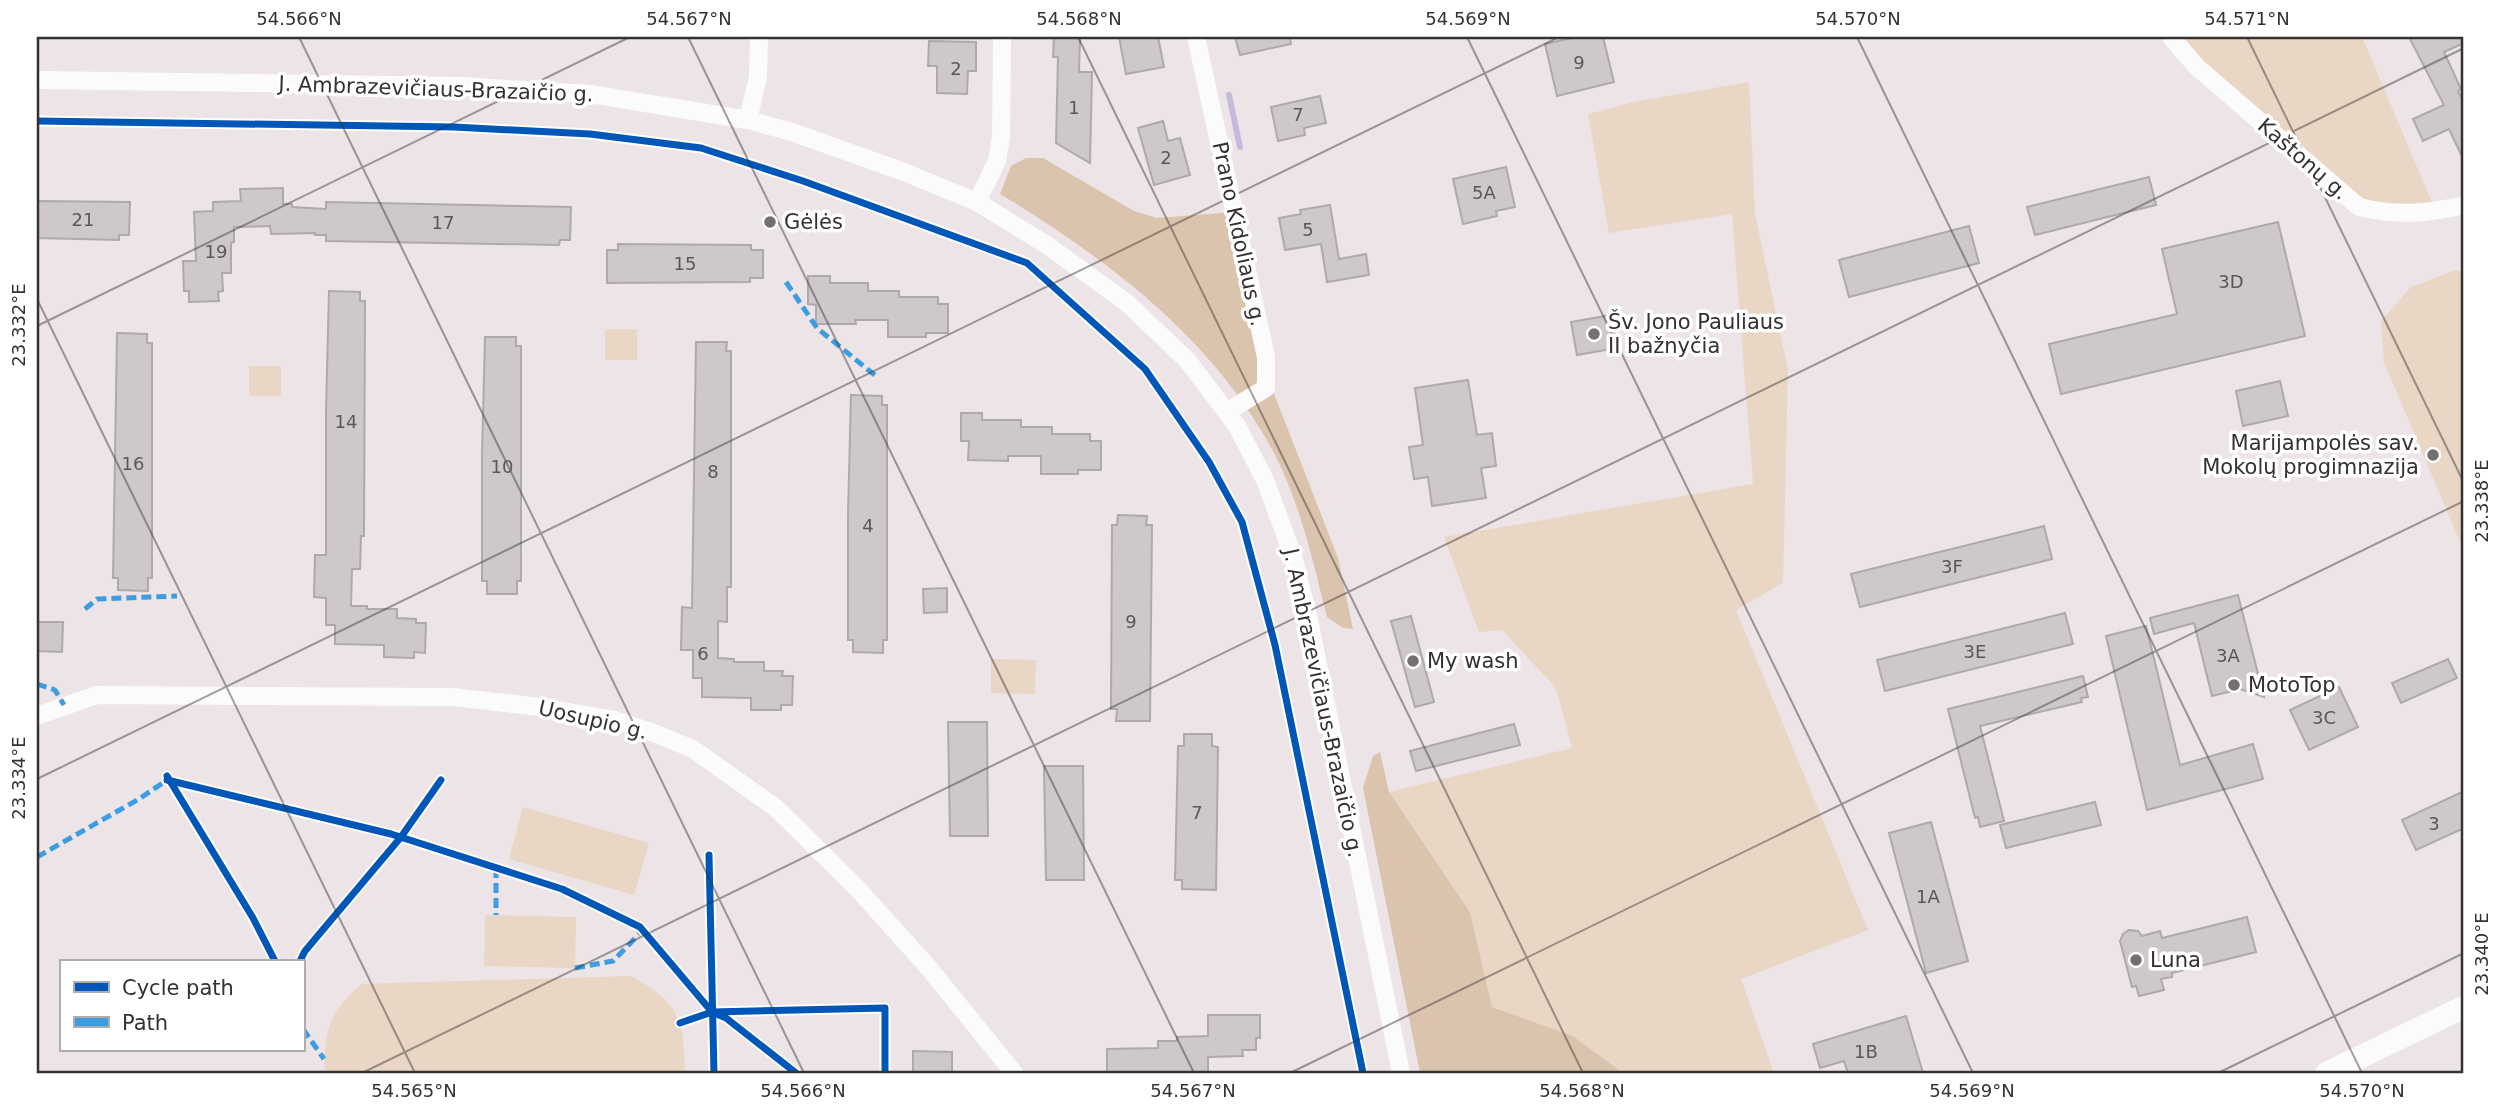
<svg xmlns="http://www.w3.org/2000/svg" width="2501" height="1110" viewBox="0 0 2501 1110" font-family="'DejaVu Sans',sans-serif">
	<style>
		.green { fill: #e9d6c5 }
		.forest { fill: #dbc4ae }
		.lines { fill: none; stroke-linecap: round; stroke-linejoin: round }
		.stream { stroke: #c6badc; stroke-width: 6 }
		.building { fill: #cec8cb; stroke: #aea9ac; stroke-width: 2 }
		.minor { stroke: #fcfbfb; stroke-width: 18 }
		.secondary { stroke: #fcfbfb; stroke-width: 23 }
		.quiet { stroke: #3e9de1; stroke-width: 5; stroke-dasharray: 10 5; stroke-linecap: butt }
		.cycleway-casing { stroke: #fff; stroke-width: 11 }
		.cycleway { stroke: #0057b8; stroke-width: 7 }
		.ticks { fill: none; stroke: #353031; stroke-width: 2; stroke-opacity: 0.45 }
		.poi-dot { fill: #756f70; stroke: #fff; stroke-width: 2.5 }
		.labels { text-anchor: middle; stroke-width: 7; stroke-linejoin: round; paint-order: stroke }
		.number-label { font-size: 18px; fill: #5b5658 }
		.street-label { font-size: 21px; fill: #353031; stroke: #fff }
		.poi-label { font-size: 21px; fill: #353031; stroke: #fff; text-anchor: start }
		.neatline { fill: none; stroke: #353031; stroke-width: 2.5 }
		.ticks-label { font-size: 18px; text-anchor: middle; fill: #353031 }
	</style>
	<rect width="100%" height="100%" fill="#ece4e6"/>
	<g class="green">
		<polygon points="2171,37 2362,37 2436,212 2359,207"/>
		<polygon points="1749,82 1755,214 1788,370 1783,583 1736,610 1868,930 1741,979 1774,1073 1623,1073 1573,1036 1492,1007 1470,912 1389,792 1572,748 1556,688 1502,630 1479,632 1444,537 1753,484 1732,214 1609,233 1588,114 1634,102"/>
		<polygon points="2456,270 2464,272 2464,551 2384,362 2381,321 2411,287"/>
		<rect x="605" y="329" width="32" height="31"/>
		<rect x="249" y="366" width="32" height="30"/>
		<polygon points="991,659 1036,660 1035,694 991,693"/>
		<polygon points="523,807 649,843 634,895 509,859"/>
		<polygon points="485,915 576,917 575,968 484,966"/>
		<path d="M631 976C680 1003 684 1020 685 1073H325C323 1034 330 1009 362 984Z"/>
	</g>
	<g class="forest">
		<path d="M1026 158H1043L1134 211 1157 218 1234 212 1273 391 1338 558 1353 629 1343 628 1327 617C1313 562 1301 506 1275 455 1214 339 1110 261 1000 194L1011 166Z"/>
		<polygon points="1380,752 1389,792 1470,912 1492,1007 1573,1036 1623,1073 1420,1073 1363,788 1373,756"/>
	</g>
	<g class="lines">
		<polyline class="stream" points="1229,95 1240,147"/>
	</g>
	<g class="building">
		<polygon points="1054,37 1080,37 1079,72 1092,72 1090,163 1056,143 1058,57 1053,57"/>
		<polygon points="1119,37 1158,37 1164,67 1126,74"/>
		<polygon points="1235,37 1290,37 1291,44 1240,55"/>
		<polygon points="1576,37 1603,37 1614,82 1557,96 1545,44"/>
		<polygon points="2409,37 2464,37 2464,43 2444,52 2461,89 2458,91 2464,103 2464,161 2449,129 2423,141 2413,119 2444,105"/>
		<polygon points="929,41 976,42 976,71 968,71 967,94 937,93 937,66 928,66"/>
		<polygon points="1320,96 1326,123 1304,128 1305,135 1278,141 1271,107"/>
		<polygon points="1163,121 1168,141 1180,138 1190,175 1154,185 1138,128"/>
		<polygon points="1506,167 1515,207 1496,211 1497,216 1463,224 1453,179"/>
		<polygon points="2149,177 2156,205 2035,235 2027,207"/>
		<polygon points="283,188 283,204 292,204 292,207 326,209 326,202 571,207 570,240 560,240 559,245 326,241 326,235 315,235 315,233 271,234 270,226 234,227 234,242 231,243 231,273 222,273 223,291 218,292 219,301 189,302 189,291 184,291 183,261 196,261 194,212 213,211 213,202 241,201 240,189"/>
		<polygon points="37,201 130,202 129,235 119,235 119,240 38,238"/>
		<polygon points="1330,205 1339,259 1366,254 1369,275 1327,282 1321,244 1285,250 1279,218 1301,214 1300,210"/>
		<polygon points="2278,222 2305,336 2061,394 2049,344 2177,314 2162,249"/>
		<polygon points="1969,226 1979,263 1849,297 1839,260"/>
		<polygon points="618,244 751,245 751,250 763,250 763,278 750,278 750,282 607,283 607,250 618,250"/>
		<polygon points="808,276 830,276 830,283 868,283 868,291 899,291 899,297 938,297 938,304 948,304 948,333 926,333 926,337 888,337 888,320 855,320 856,324 816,324 816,305 808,304"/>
		<polygon points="329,291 360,292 360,301 365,301 364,536 361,536 360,569 352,569 351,606 367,606 367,609 397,609 397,618 416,619 416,623 426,623 425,653 414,652 414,658 384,657 384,645 335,644 335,625 326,625 326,598 314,597 315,555 326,555 326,411"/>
		<polygon points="1611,315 1617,348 1577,355 1571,322"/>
		<polygon points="117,333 147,334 147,343 152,343 152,578 148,578 148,591 118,590 118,578 113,578"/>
		<polygon points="485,337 516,337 516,346 521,346 521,581 517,581 517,594 487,594 487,581 482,581 482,456"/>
		<polygon points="696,342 727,342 726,351 731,351 731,587 727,587 727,622 718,621 718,658 734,659 734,662 764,662 764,671 783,671 782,676 793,676 792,705 781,705 781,710 751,710 751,698 702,697 702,678 693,678 693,650 681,650 682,607 692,608"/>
		<polygon points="1468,380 1477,435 1492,433 1496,466 1481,468 1486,498 1432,506 1428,477 1414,479 1409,447 1423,445 1415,388"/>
		<polygon points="2280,381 2288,416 2243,426 2236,391"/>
		<polygon points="851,395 882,396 882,405 887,405 887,640 883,640 883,653 853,652 853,640 848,640 848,515"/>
		<polygon points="961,413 982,413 982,420 1021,420 1021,427 1052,427 1052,434 1090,434 1090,441 1101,441 1101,470 1078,470 1078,474 1041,474 1041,456 1008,456 1008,461 968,460 969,441 961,441"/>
		<polygon points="1118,515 1147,516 1146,525 1152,525 1150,721 1116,721 1117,709 1111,709 1112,525 1117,525"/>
		<polygon points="2044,526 2052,559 1860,607 1851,574"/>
		<polygon points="947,588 947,612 924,613 923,589"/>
		<polygon points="2238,595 2242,611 2264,697 2240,689 2212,696 2194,623 2154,634 2150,618"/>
		<polygon points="2065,613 2073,644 1885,691 1877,660"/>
		<polygon points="1411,616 1434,702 1415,707 1391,621"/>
		<polygon points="37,622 63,622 62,652 37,651"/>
		<polygon points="2146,626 2180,765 2253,744 2263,779 2147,810 2106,636"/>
		<polygon points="2448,659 2457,678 2401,703 2392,683"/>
		<polygon points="2083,676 2088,697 2081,698 2082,702 1980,726 2004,821 1980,827 1978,817 1975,818 1948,709"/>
		<polygon points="2339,687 2358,727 2309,750 2290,710"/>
		<polygon points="948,722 987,722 988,836 950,836"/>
		<polygon points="1514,724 1520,745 1416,771 1410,751"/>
		<polygon points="1184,734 1212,734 1212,746 1218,747 1216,890 1182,889 1182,880 1175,880 1178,746 1184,746"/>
		<polygon points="1044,766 1083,766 1084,880 1046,880"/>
		<polygon points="2464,791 2464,828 2416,850 2402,820"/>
		<polygon points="2095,802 2101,825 2006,848 2000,825"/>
		<polygon points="1931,822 1968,961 1926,973 1889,833"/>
		<polygon points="2247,917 2256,952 2172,973 2172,977 2161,979 2164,990 2139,996 2136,986 2132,987 2120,941 2123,934 2129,930 2138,931 2142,936 2160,931 2162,938"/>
		<polygon points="1208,1015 1260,1015 1260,1038 1256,1038 1256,1050 1242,1050 1243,1056 1208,1057 1208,1073 1107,1073 1107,1049 1158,1048 1158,1041 1177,1041 1177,1037 1208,1036"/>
		<polygon points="1906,1016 1923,1073 1848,1073 1844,1061 1820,1068 1813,1044"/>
		<polygon points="913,1051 952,1052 952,1073 913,1073"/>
	</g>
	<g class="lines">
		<g class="minor">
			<polyline points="1196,37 1266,357 1266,388 1228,411"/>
			<path d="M2171 37 2197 67 2359 207C2396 216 2427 214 2464 205"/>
			<polyline points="37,80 460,86 590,94 748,120 792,132 904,172 977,202 1047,245 1127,303 1187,360 1237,426 1265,480 1293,556 1309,620 1401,1073"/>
			<polyline points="748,120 758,77 759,37"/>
			<polyline points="977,202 997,161 1001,137 1002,37"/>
			<polyline points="37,716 96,695 453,697 540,707 615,720 654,733 693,749 776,808 856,887 928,967 1014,1073"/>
		</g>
		<polyline class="secondary" points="2327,1073 2464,1007"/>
		<g class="quiet">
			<polyline points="786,282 817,328 877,377"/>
			<polyline points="85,609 97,599 177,596"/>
			<polyline points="37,684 55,690 64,705"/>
			<polyline points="37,857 139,799 167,780"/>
			<polyline points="496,868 496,915"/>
			<polyline points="575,968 613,961 643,930"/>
			<polyline points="303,1029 324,1059"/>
		</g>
		<defs>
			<g id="cycleway">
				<polyline points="37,121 454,127 590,134 701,148 803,181 1027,263 1145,369 1209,462 1242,522 1275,645 1363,1073"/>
				<polyline points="167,776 253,918 275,961"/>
				<polyline points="167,780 391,834 562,889 640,927 712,1012 726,1018 796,1073"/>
				<polyline points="709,855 714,1073"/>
				<polyline points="300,961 305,951 401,837 441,780"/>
				<polyline points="680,1023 712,1012 885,1008 885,1073"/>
			</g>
		</defs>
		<use href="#cycleway" class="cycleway-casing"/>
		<use href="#cycleway" class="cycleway"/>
	</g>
	<path class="ticks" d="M299 37 804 1073M688 37 1194 1073M1078 37 1583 1073M1467 37 1973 1073M1857 37 2362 1073M2247 37 2464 483M37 299 415 1073M37 326 630 37M37 779 1559 37M362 1073 2464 48M1290 1073 2464 501M2218 1073 2464 953"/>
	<g class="poi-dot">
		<circle cx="770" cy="222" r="7"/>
		<circle cx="1594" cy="334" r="7"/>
		<circle cx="2433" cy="455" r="7"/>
		<circle cx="1413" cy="661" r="7"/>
		<circle cx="2234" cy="685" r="7"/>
		<circle cx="2136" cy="960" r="7"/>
	</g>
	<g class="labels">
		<g class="number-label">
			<text x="1579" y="69">9</text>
			<text x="956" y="75">2</text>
			<text x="1074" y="114">1</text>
			<text x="1298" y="121">7</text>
			<text x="1166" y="164">2</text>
			<text x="1484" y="199">5A</text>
			<text x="83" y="226">21</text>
			<text x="443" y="229">17</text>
			<text x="1308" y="236">5</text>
			<text x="216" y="258">19</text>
			<text x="685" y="270">15</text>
			<text x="2231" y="288">3D</text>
			<text x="346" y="428">14</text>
			<text x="133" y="470">16</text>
			<text x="502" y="473">10</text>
			<text x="713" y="478">8</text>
			<text x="868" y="532">4</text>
			<text x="1952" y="573">3F</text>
			<text x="1131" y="628">9</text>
			<text x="1975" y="658">3E</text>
			<text x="703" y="660">6</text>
			<text x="2228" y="662">3A</text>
			<text x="2324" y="724">3C</text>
			<text x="1197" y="819">7</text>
			<text x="2434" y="830">3</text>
			<text x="1928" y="903">1A</text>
			<text x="1866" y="1058">1B</text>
		</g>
		<g class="street-label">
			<text transform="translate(436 89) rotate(2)" y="7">J. Ambrazevičiaus-Brazaičio g.</text>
			<text transform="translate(2303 159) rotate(41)" y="7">Kaštonų g.</text>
			<text transform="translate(1239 234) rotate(78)" y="7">Prano Kidoliaus g.</text>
			<text transform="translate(1323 703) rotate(78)" y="7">J. Ambrazevičiaus-Brazaičio g.</text>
			<text transform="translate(593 720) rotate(13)" y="7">Uosupio g.</text>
		</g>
		<g class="poi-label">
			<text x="784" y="229">Gėlės</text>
			<text x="1608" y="329">Šv. Jono Pauliaus<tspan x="1608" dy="24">II bažnyčia</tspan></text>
			<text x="2419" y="450" text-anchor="end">Marijampolės sav.<tspan x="2419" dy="24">Mokolų progimnazija</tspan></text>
			<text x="1427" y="668">My wash</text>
			<text x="2248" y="692">MotoTop</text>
			<text x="2150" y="967">Luna</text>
		</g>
	</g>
	<rect width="2501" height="1110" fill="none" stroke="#ffffff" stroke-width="77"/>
	<rect x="60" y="960" width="245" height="91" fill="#ffffff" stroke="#aeacad" stroke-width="2"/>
	<rect x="74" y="982" width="35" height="10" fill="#0057b8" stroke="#aeacad" stroke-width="2"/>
	<text x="122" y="995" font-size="21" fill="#353031">Cycle path</text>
	<rect x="74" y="1017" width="35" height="10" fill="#3e9de1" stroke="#aeacad" stroke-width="2"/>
	<text x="122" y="1030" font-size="21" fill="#353031">Path</text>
	<rect x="38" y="38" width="2424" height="1034" class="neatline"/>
	<g class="ticks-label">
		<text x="299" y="25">54.566°N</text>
		<text x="689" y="25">54.567°N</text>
		<text x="1079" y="25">54.568°N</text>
		<text x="1468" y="25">54.569°N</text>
		<text x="1858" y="25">54.570°N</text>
		<text x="2247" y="25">54.571°N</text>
		<text transform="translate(19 325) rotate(-90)" y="6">23.332°E</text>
		<text transform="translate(2482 501) rotate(-90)" y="6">23.338°E</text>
		<text transform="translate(19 778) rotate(-90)" y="6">23.334°E</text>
		<text transform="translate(2482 954) rotate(-90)" y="6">23.340°E</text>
		<text x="414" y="1097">54.565°N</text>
		<text x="803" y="1097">54.566°N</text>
		<text x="1193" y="1097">54.567°N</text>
		<text x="1582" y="1097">54.568°N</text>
		<text x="1972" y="1097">54.569°N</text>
		<text x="2362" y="1097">54.570°N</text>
	</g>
</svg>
